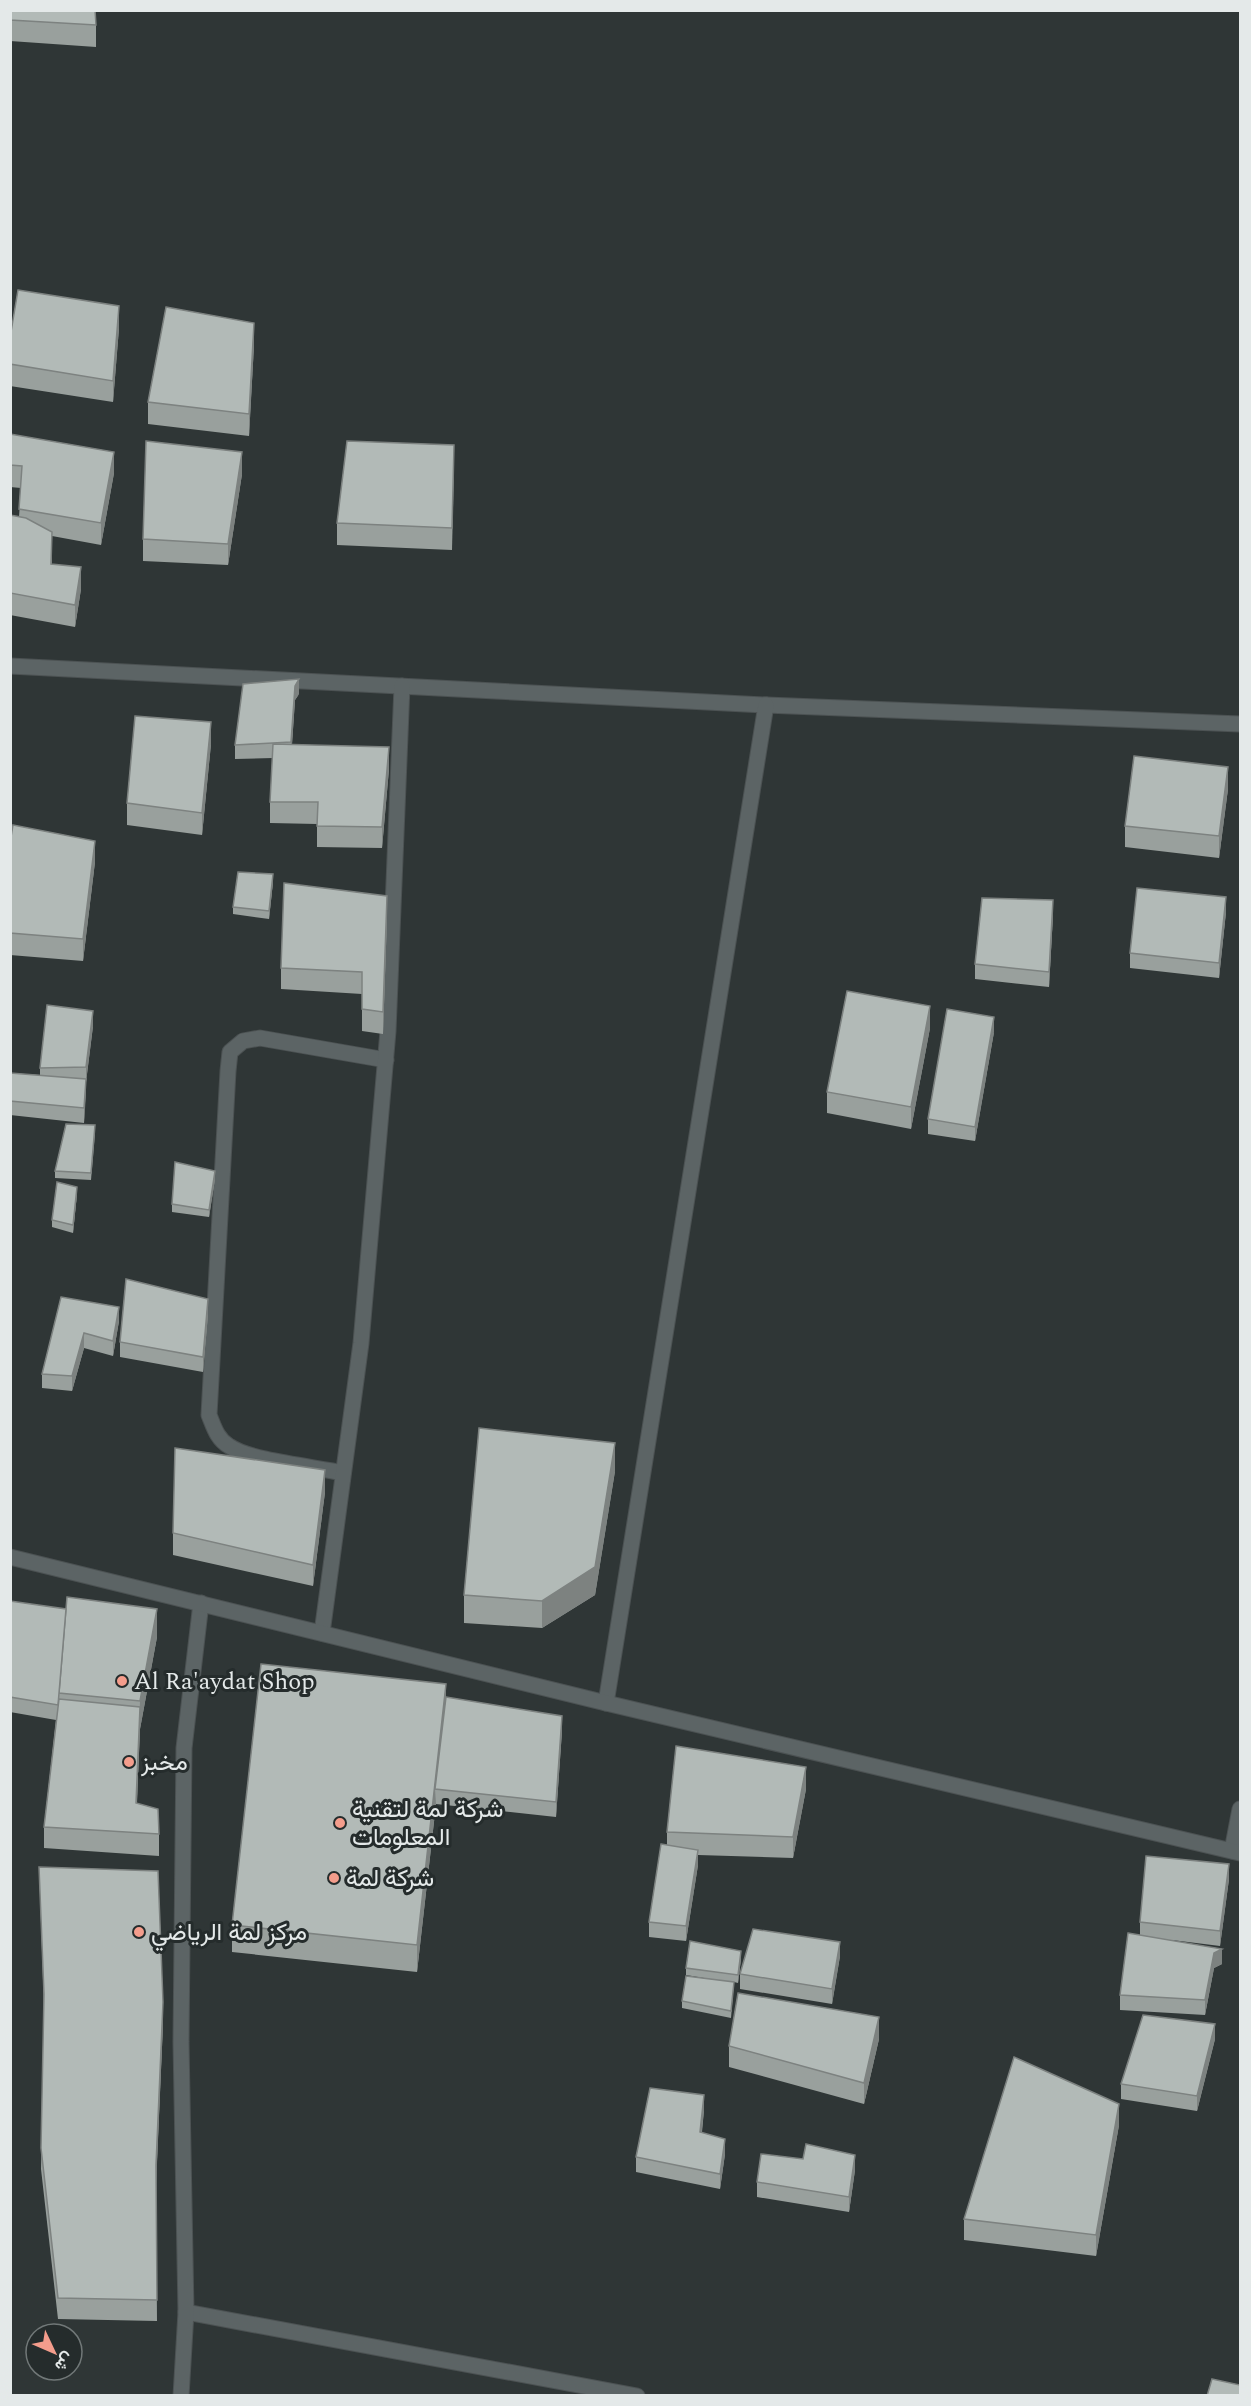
<svg xmlns="http://www.w3.org/2000/svg" width="1251" height="2406" viewBox="0 0 1251 2406" font-family="Spectral,Vazirmatn,serif">
	<style>
		.lines { fill: none; stroke-linecap: round; stroke-linejoin: round }
		.minor-casing { stroke: #4c5253; stroke-width: 17 }
		.tertiary-casing { stroke: #4c5253; stroke-width: 17 }
		.minor { stroke: #5c6465; stroke-width: 15 }
		.tertiary { stroke: #5c6465; stroke-width: 15 }
		.wall { fill: #99a09d }
		.shaded-wall { fill: #7d8280 }
		.building { fill: #b2bab7; stroke: #7d8280; stroke-width: 1.5 }
		.poi-dot { fill: #f49d8c; stroke: #252c2c; stroke-width: 2 }
		.labels { text-anchor: middle; stroke-width: 6; stroke-linejoin: round; paint-order: stroke }
		.poi-label { font-size: 24px; fill: #e4e9e9; stroke: #252c2c; text-anchor: start }
	</style>
	<rect width="100%" height="100%" fill="#2f3636"/>
	<g class="lines">
		<defs>
			<g id="minor">
				<polyline points="10,666 766,705 1240,724"/>
				<path d="M343 1473C316 1467 250 1461 229 1446 217 1439 214 1427 209 1415L228 1071 230 1052 243 1041 260 1038 386 1060"/>
				<polyline points="322,1633 361,1343 388,1031 402,686"/>
				<polyline points="606,1703 766,705"/>
				<polyline points="1232,1851 1240,1809"/>
				<polyline points="186,2312 637,2396"/>
				<polyline points="181,2396 186,2312 181,2042 184,1748 201,1603"/>
			</g>
			<polyline id="tertiary" points="10,1557 606,1703 1240,1853"/>
		</defs>
		<use href="#minor" class="minor-casing"/>
		<use href="#tertiary" class="tertiary-casing"/>
		<use href="#minor" class="minor"/>
		<use href="#tertiary" class="tertiary"/>
	</g>
	<g class="wall">
		<polygon points="10,10 96,25 96,47 10,41"/>
		<polygon points="119,328 113,402 10,386 10,338"/>
		<polygon points="254,345 249,436 148,424 148,402"/>
		<polygon points="10,434 114,473 101,545 52,536 52,564 81,589 75,627 10,615 10,515 19,517 21,488 10,487"/>
		<polygon points="454,467 452,550 337,545 337,523"/>
		<polygon points="242,474 228,565 143,561 143,539"/>
		<polygon points="299,694 295,700 292,745 389,769 382,848 317,847 317,824 270,823 270,802 273,758 235,759 235,745"/>
		<polygon points="211,744 202,835 127,825 127,803"/>
		<polygon points="1228,789 1219,858 1125,847 1125,826"/>
		<polygon points="10,843 95,862 83,961 10,955"/>
		<polygon points="273,882 269,919 233,914 233,907"/>
		<polygon points="1226,912 1219,978 1130,968 1130,953"/>
		<polygon points="1053,915 1049,987 975,979 975,964"/>
		<polygon points="387,917 383,1034 362,1031 362,994 281,989 281,968"/>
		<polygon points="93,1026 86,1082 84,1123 10,1115 10,1073 40,1075 40,1068"/>
		<polygon points="930,1028 911,1129 827,1113 827,1092"/>
		<polygon points="994,1032 975,1141 928,1134 928,1119"/>
		<polygon points="95,1133 91,1180 55,1178 55,1171"/>
		<polygon points="215,1179 209,1217 172,1212 172,1204"/>
		<polygon points="77,1194 73,1233 52,1227 52,1220"/>
		<polygon points="61,1297 119,1321 113,1356 84,1348 72,1391 42,1388 42,1374"/>
		<polygon points="208,1314 203,1372 120,1357 120,1342"/>
		<polygon points="615,1471 595,1595 542,1628 464,1623 464,1595"/>
		<polygon points="325,1492 313,1586 173,1555 173,1533"/>
		<polygon points="10,1601 157,1637 140,1729 137,1803 159,1834 159,1856 44,1848 44,1827 56,1720 10,1712"/>
		<polygon points="446,1697 562,1731 556,1817 436,1804 417,1972 232,1952 232,1925"/>
		<polygon points="806,1789 793,1858 698,1855 698,1865 686,1941 649,1937 649,1922 667,1845 667,1832"/>
		<polygon points="39,1867 163,2024 156,2184 157,2321 58,2319 41,2169 44,2009"/>
		<polygon points="1229,1879 1220,1946 1172,1940 1222,1964 1214,1968 1205,2015 1120,2010 1120,1995 1140,1935 1140,1922"/>
		<polygon points="840,1956 832,2004 740,1989 740,1974"/>
		<polygon points="741,1959 738,1983 734,1982 731,2018 682,2008 682,2001 716,1980 686,1975 686,1968"/>
		<polygon points="879,2039 864,2104 729,2067 729,2046"/>
		<polygon points="1215,2039 1197,2111 1121,2099 1121,2084"/>
		<polygon points="704,2110 702,2132 725,2154 720,2189 636,2172 636,2157"/>
		<polygon points="1119,2125 1096,2256 964,2240 964,2219"/>
		<polygon points="855,2170 849,2212 757,2197 757,2182"/>
	</g>
	<g class="shaded-wall">
		<polygon points="119,306 119,328 113,402 113,381"/>
		<polygon points="254,323 254,345 249,436 249,414"/>
		<polygon points="114,452 114,473 101,545 101,523"/>
		<polygon points="242,452 242,474 228,565 228,544"/>
		<polygon points="81,567 81,589 75,627 75,605"/>
		<polygon points="299,679 299,694 295,700 291,757 291,742 295,686"/>
		<polygon points="211,722 211,744 202,835 202,813"/>
		<polygon points="389,747 389,769 382,848 382,827"/>
		<polygon points="1228,767 1228,789 1219,858 1219,836"/>
		<polygon points="95,841 95,862 83,961 83,939"/>
		<polygon points="273,874 273,882 269,919 269,911"/>
		<polygon points="387,896 387,917 383,1034 383,1012"/>
		<polygon points="1226,897 1226,912 1219,978 1219,963"/>
		<polygon points="1053,900 1053,915 1049,987 1049,972"/>
		<polygon points="930,1006 930,1028 911,1129 911,1107"/>
		<polygon points="93,1011 93,1026 86,1082 86,1067"/>
		<polygon points="994,1017 994,1032 975,1141 975,1127"/>
		<polygon points="86,1079 86,1094 84,1123 84,1108"/>
		<polygon points="215,1171 215,1179 209,1217 209,1210"/>
		<polygon points="77,1187 77,1194 73,1233 73,1225"/>
		<polygon points="208,1299 208,1314 203,1372 203,1357"/>
		<polygon points="119,1307 119,1321 113,1356 113,1341"/>
		<polygon points="84,1333 84,1348 72,1391 72,1376"/>
		<polygon points="615,1443 615,1471 595,1595 542,1628 542,1601"/>
		<polygon points="325,1470 325,1492 313,1586 313,1565"/>
		<polygon points="157,1609 157,1637 140,1729 136,1824 140,1701"/>
		<polygon points="446,1684 446,1712 435,1789 436,1804 417,1972 417,1945"/>
		<polygon points="562,1716 562,1731 556,1817 556,1802"/>
		<polygon points="806,1767 806,1789 793,1858 793,1837"/>
		<polygon points="698,1850 698,1865 686,1941 686,1926"/>
		<polygon points="1229,1864 1229,1879 1220,1946 1220,1931"/>
		<polygon points="840,1942 840,1956 832,2004 832,1989"/>
		<polygon points="1222,1949 1222,1964 1214,1968 1205,2015 1205,2000 1214,1953"/>
		<polygon points="741,1951 741,1959 738,1983 738,1975"/>
		<polygon points="163,2002 163,2024 156,2187 156,2165"/>
		<polygon points="879,2017 879,2039 864,2104 864,2083"/>
		<polygon points="1215,2024 1215,2039 1197,2111 1197,2096"/>
		<polygon points="704,2095 704,2110 700,2147 700,2132"/>
		<polygon points="1119,2104 1119,2125 1096,2256 1096,2235"/>
		<polygon points="725,2139 725,2154 720,2189 720,2174"/>
		<polygon points="855,2155 855,2170 849,2212 849,2197"/>
	</g>
	<g class="building">
		<polygon points="10,10 95,10 96,25 10,20"/>
		<polygon points="18,290 119,306 113,381 10,364 10,338"/>
		<polygon points="166,307 254,323 249,414 148,402"/>
		<polygon points="10,434 114,452 101,523 19,509 22,466 10,465"/>
		<polygon points="146,441 242,452 228,544 143,539"/>
		<polygon points="347,441 454,445 452,528 337,523"/>
		<polygon points="10,515 26,518 52,532 51,564 81,567 75,605 10,593"/>
		<polygon points="299,679 295,686 291,742 235,745 243,684"/>
		<polygon points="135,716 211,722 202,813 127,803"/>
		<polygon points="273,744 389,747 382,827 317,826 318,802 270,802"/>
		<polygon points="1134,756 1228,767 1219,836 1125,826"/>
		<polygon points="13,825 95,841 83,939 10,933 10,843"/>
		<polygon points="238,872 273,874 269,911 233,907"/>
		<polygon points="284,883 387,896 383,1012 362,1009 362,972 281,968"/>
		<polygon points="1137,888 1226,897 1219,963 1130,953"/>
		<polygon points="982,898 1053,900 1049,972 975,964"/>
		<polygon points="847,991 930,1006 911,1107 827,1092"/>
		<polygon points="47,1005 93,1011 86,1067 40,1068"/>
		<polygon points="947,1009 994,1017 975,1127 928,1119"/>
		<polygon points="10,1073 86,1079 84,1108 10,1101"/>
		<polygon points="66,1124 95,1125 91,1173 55,1171"/>
		<polygon points="175,1162 215,1171 209,1210 172,1204"/>
		<polygon points="57,1182 77,1187 73,1225 52,1220"/>
		<polygon points="126,1279 208,1299 203,1357 120,1342"/>
		<polygon points="61,1297 119,1307 113,1341 84,1333 72,1376 42,1374"/>
		<polygon points="479,1428 615,1443 595,1567 542,1601 464,1595"/>
		<polygon points="175,1448 325,1470 313,1565 173,1533"/>
		<polygon points="67,1597 157,1609 140,1701 59,1693"/>
		<polygon points="10,1601 66,1609 58,1705 10,1697"/>
		<polygon points="261,1664 446,1684 417,1945 232,1925"/>
		<polygon points="446,1697 562,1716 556,1802 435,1789"/>
		<polygon points="59,1699 140,1707 136,1803 158,1809 159,1834 44,1827"/>
		<polygon points="676,1746 806,1767 793,1837 667,1832"/>
		<polygon points="661,1844 698,1850 686,1926 649,1922"/>
		<polygon points="1146,1856 1229,1864 1220,1931 1140,1922"/>
		<polygon points="39,1867 158,1871 163,2002 156,2165 157,2300 58,2298 41,2148 44,1994"/>
		<polygon points="753,1929 840,1942 832,1989 740,1974"/>
		<polygon points="1128,1933 1222,1949 1214,1953 1205,2000 1120,1995"/>
		<polygon points="690,1941 741,1951 738,1975 686,1968"/>
		<polygon points="686,1976 734,1982 731,2011 682,2001"/>
		<polygon points="738,1993 879,2017 864,2083 729,2046"/>
		<polygon points="1143,2015 1215,2024 1197,2096 1121,2084"/>
		<polygon points="1014,2057 1119,2104 1096,2235 964,2219"/>
		<polygon points="650,2088 704,2095 700,2132 725,2139 720,2174 636,2157"/>
		<polygon points="806,2144 855,2155 849,2197 757,2182 761,2154 803,2159"/>
		<polygon points="1212,2379 1240,2385 1240,2396 1207,2396"/>
	</g>
	<g class="poi-dot">
		<circle cx="122" cy="1681" r="6"/>
		<circle cx="129" cy="1762" r="6"/>
		<circle cx="340" cy="1823" r="6"/>
		<circle cx="334" cy="1878" r="6"/>
		<circle cx="139" cy="1932" r="6"/>
	</g>
	<g class="labels">
		<g class="poi-label">
			<text x="134" y="1689">Al Ra'aydat Shop</text>
			<text x="141" y="1770">مخبز</text>
			<text x="352" y="1817">شركة لمة لتقنية<tspan x="352" dy="28">المعلومات</tspan></text>
			<text x="346" y="1886">شركة لمة</text>
			<text x="151" y="1940">مركز لمة الرياضي</text>
		</g>
	</g>
	<rect width="1251" height="2406" fill="none" stroke="#e4e9e9" stroke-width="24"/>
	<g transform="translate(54 2352) rotate(134)"><circle r="28" fill="#252c2c" stroke="#717878" stroke-width="1.5"/>
	<path d="M0-4.5L10 22L0 15L-10 22Z" fill="#f49d8c"/>
	<text y="-9" font-size="16" font-weight="bold" text-anchor="middle" fill="#e4e9e9">ش</text>
	</g>
</svg>
